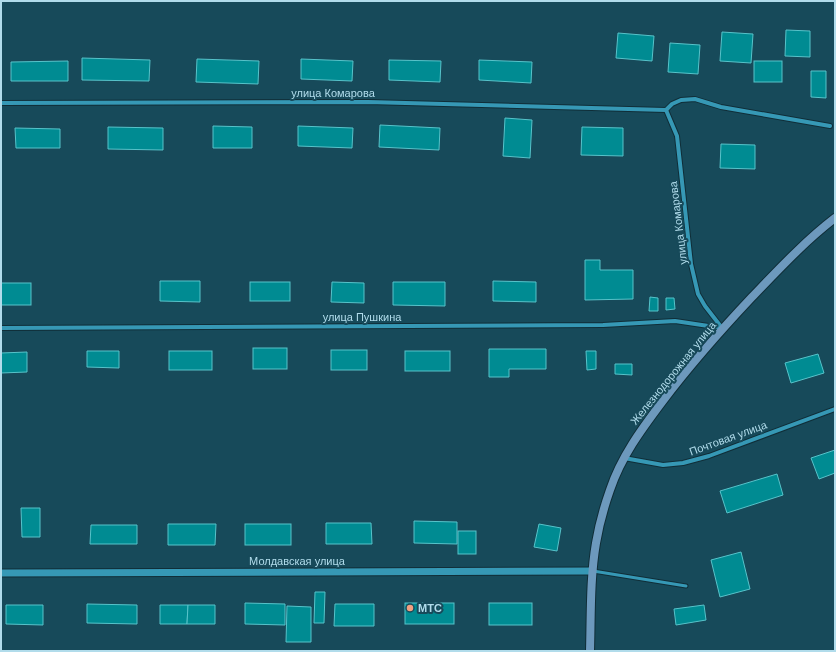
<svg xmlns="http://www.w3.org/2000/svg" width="836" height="652" viewBox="0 0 836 652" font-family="Arial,sans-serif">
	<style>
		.building { fill: #008b92; stroke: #57c3ca }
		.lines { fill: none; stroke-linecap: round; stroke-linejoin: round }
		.service-casing { stroke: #102e38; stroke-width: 5 }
		.minor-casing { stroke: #102e38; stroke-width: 6 }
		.tertiary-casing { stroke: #102e38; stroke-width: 9 }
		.secondary-casing { stroke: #102e38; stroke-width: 10 }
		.service { stroke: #3698b5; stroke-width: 3 }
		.minor { stroke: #3698b5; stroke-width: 4 }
		.tertiary { stroke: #3698b5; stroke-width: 7 }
		.secondary { stroke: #6d99bd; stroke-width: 8 }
		.poi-dot { fill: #f2a081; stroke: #174a5a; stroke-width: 1.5 }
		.labels { text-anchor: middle; stroke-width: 4; stroke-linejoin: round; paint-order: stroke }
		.street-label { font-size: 11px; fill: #b1dceb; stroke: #174a5a }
		.poi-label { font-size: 11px; font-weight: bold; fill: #b1dceb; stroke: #174a5a; text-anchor: start }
	</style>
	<rect width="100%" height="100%" fill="#174a5a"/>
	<g class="building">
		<polygon points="786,30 810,31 810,57 785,56"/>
		<polygon points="722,32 753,34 751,63 720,61"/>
		<polygon points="618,33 654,36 652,61 616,58"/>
		<polygon points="670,43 700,45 698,74 668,72"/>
		<polygon points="82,58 150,60 149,81 82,80"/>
		<polygon points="197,59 259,61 258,84 196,82"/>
		<polygon points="301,59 353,61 352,81 301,79"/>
		<polygon points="389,60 441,61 440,82 389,80"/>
		<polygon points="479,60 532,62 531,83 479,80"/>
		<polygon points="68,61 68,81 11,81 11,62"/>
		<rect x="754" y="61" width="28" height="21"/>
		<polygon points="811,71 826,71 826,98 811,97"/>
		<polygon points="505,118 532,120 530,158 503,156"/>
		<polygon points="380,125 440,128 439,150 379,147"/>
		<polygon points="213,126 252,127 252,148 213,148"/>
		<polygon points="298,126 353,128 352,148 298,146"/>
		<polygon points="108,127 163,128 163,150 108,149"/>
		<polygon points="582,127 623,128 623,156 581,155"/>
		<polygon points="15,128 60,129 60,148 16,148"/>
		<polygon points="721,144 755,145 755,169 720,168"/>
		<polygon points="585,260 600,260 600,270 633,270 633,299 585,300"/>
		<polygon points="160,281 200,281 200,302 160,301"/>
		<polygon points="493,281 536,282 536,302 493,301"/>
		<rect x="250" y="282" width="40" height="19"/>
		<polygon points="332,282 364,283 364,303 331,302"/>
		<polygon points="393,282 445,282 445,306 393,305"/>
		<rect x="1" y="283" width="30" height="22"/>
		<polygon points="650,297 658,298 658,311 649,311"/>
		<polygon points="666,298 674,298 675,309 666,310"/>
		<rect x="253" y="348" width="34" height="21"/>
		<polygon points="489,349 546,349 546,369 509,369 509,377 489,377"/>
		<rect x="331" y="350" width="36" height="20"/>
		<polygon points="87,351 119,351 119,368 87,367"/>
		<rect x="169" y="351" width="43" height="19"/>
		<rect x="405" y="351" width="45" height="20"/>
		<polygon points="586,351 596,351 596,369 587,370"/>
		<polygon points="27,352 27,372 1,373 1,353"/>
		<polygon points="818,354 824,373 791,383 785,363"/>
		<polygon points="615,364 632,364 632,375 615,374"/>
		<polygon points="835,450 835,473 819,479 811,458"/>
		<polygon points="777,474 783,495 727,513 720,491"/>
		<polygon points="21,508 40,508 40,537 22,537"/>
		<polygon points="414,521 457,522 457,544 414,543"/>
		<polygon points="326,523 371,523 372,544 326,544"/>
		<polygon points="168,524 216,524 215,545 168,545"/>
		<rect x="245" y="524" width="46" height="21"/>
		<polygon points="539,524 561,528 557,551 534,547"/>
		<polygon points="91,525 137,525 137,544 90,544"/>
		<rect x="458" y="531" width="18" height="23"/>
		<polygon points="741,552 750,589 720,597 711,560"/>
		<polygon points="315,592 325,592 324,623 314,623"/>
		<polygon points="245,603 285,604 285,625 245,624"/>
		<rect x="405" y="603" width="49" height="21"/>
		<rect x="489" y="603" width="43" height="22"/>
		<polygon points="87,604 137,605 137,624 87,623"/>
		<polygon points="335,604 374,604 374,626 334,626"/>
		<polygon points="6,605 43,605 43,625 6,624"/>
		<polygon points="160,605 188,605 187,624 160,624"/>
		<polygon points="188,605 215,605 215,624 187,624"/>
		<polygon points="704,605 706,620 676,625 674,609"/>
		<polygon points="287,606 311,607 311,642 286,642"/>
	</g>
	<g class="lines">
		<defs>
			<polyline id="service" points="593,571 686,586"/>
			<g id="minor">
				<polyline points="1,103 368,102 666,110 677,136 691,264 698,294 705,306 722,328"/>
				<polyline points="666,110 672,104 681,100 695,99 721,107 830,126"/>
				<polyline points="1,328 603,325 675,321 722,328"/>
				<polyline points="624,458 663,465 683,463 709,456 835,409"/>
			</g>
			<polyline id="tertiary" points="1,573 593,571"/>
			<path id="secondary" d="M590 651C591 615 590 578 596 543 599 525 604 507 610 490 621 457 641 430 662 402 690 365 720 331 752 297 779 269 805 241 835 218"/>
		</defs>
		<use href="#service" class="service-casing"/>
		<use href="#minor" class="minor-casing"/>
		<use href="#tertiary" class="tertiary-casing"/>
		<use href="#secondary" class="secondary-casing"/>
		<use href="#service" class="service"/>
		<use href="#minor" class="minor"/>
		<use href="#tertiary" class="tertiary"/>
		<use href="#secondary" class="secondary"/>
	</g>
	<circle class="poi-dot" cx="410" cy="608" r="4"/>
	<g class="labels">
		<g class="street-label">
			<text x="333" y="97">улица Комарова</text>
			<text transform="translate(678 223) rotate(-97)" y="4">улица Комарова</text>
			<text x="362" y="321">улица Пушкина</text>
			<text transform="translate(673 373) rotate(-51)" y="4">Железнодорожная улица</text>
			<text transform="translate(728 438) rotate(-20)" y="4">Почтовая улица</text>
			<text x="297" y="565">Молдавская улица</text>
		</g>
		<g class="poi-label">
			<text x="418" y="612">МТС</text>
		</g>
	</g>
	<rect width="836" height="652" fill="none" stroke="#b1dceb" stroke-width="4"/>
</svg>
